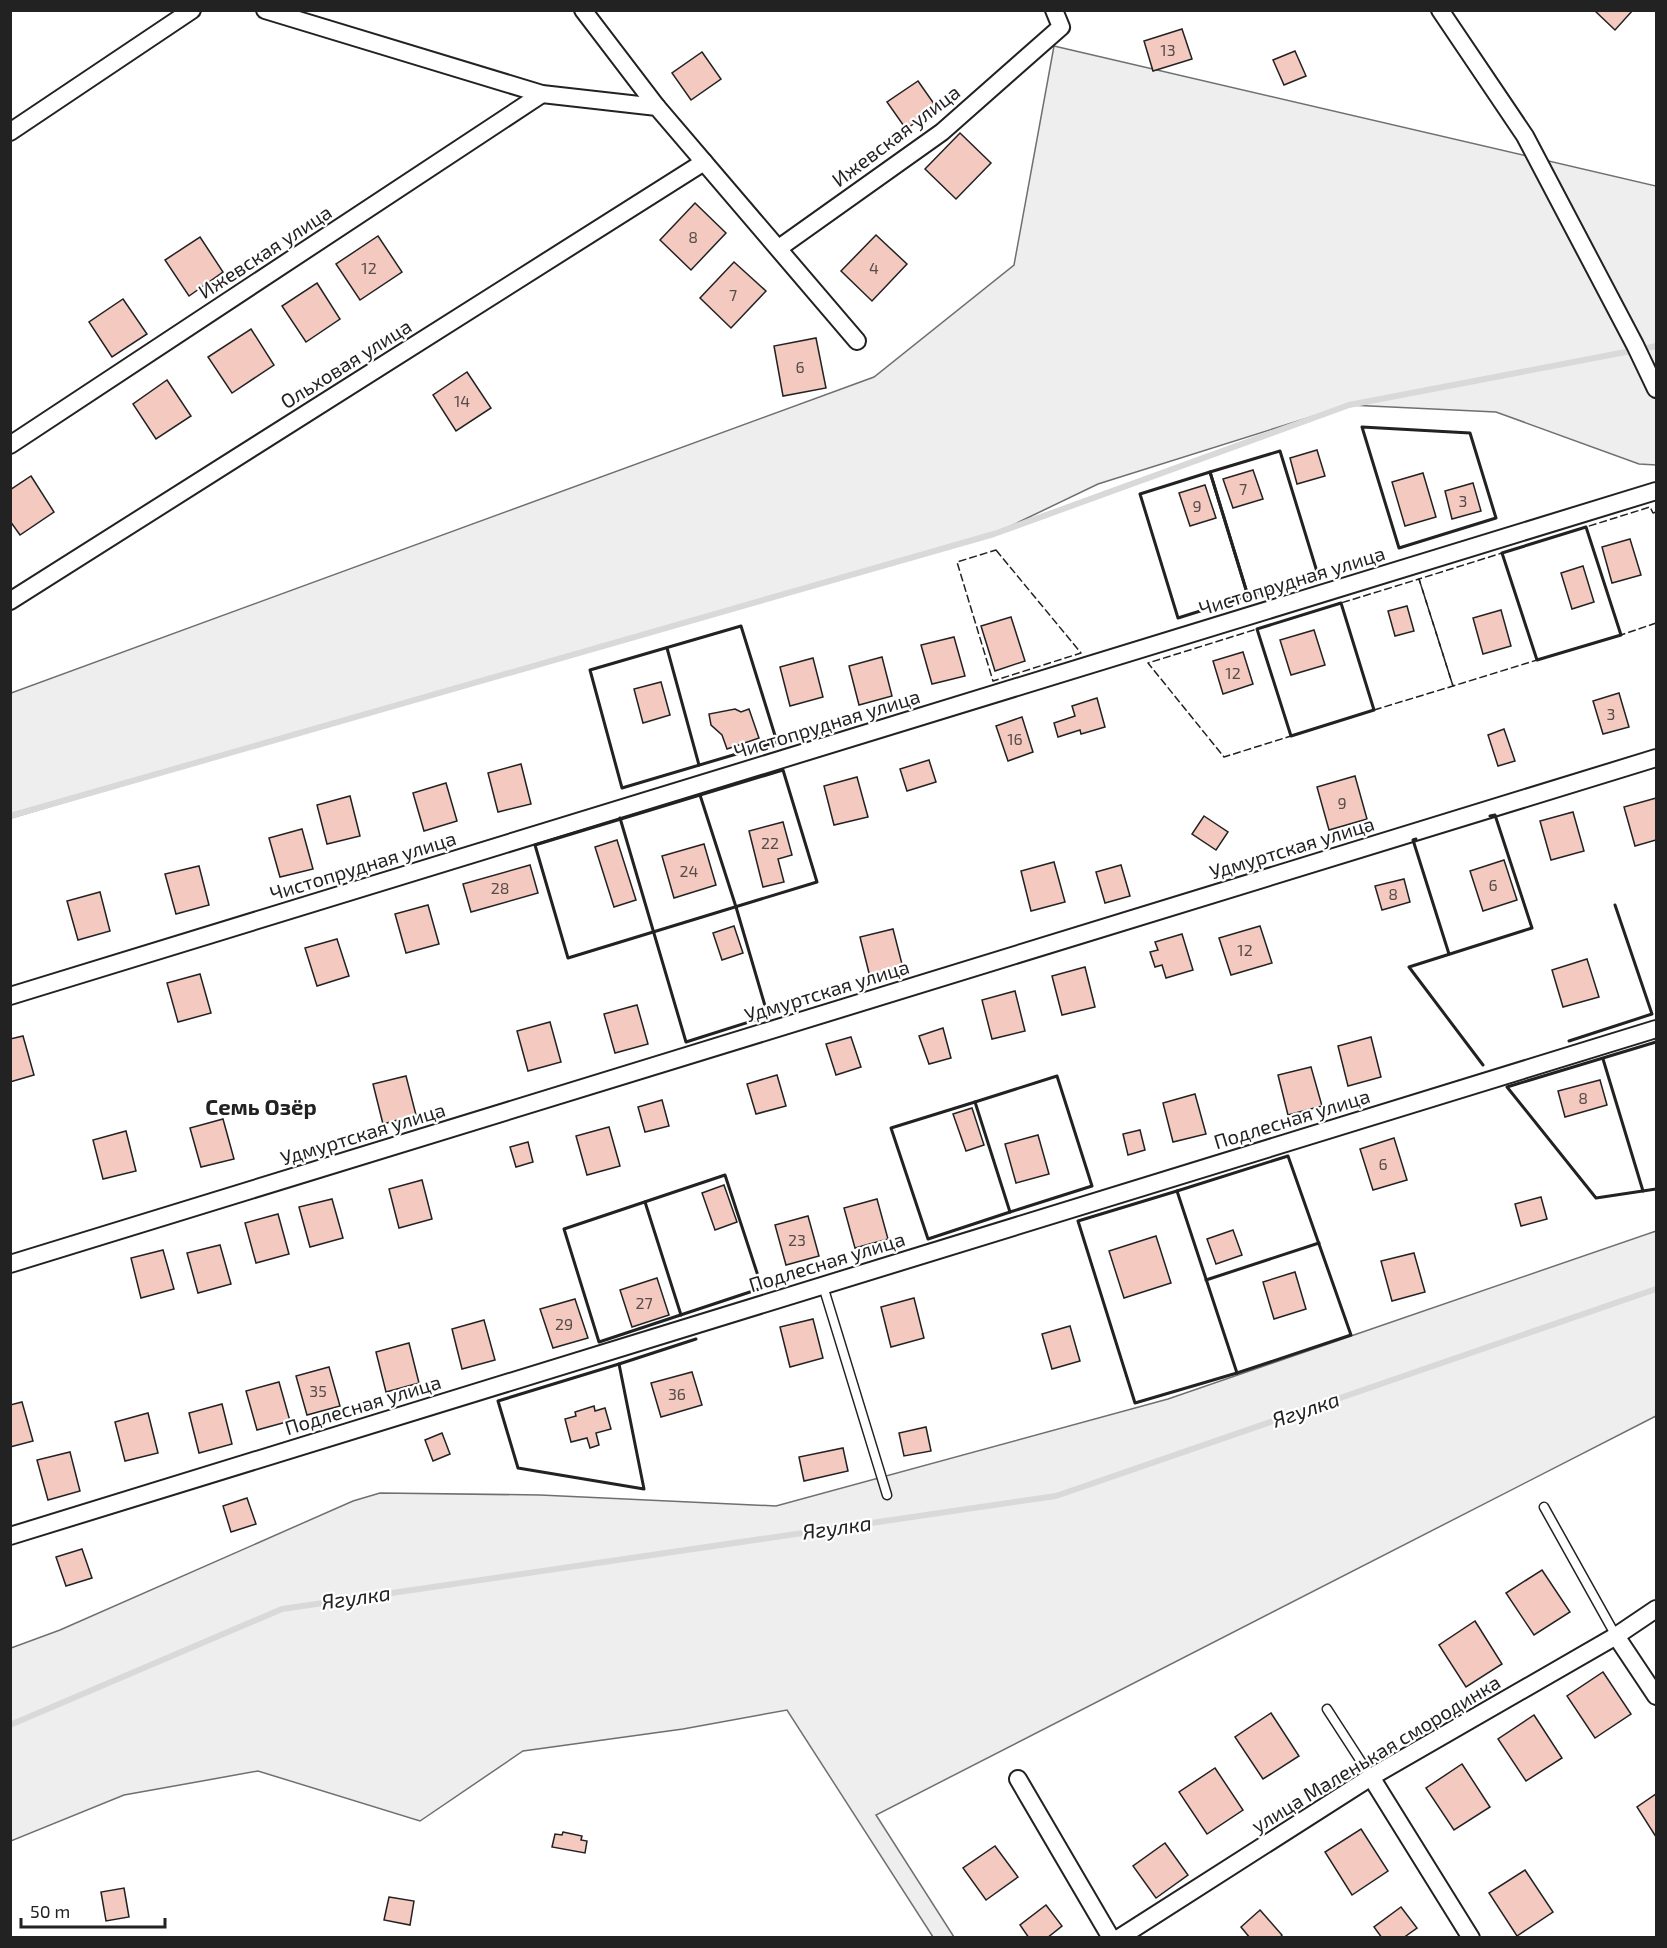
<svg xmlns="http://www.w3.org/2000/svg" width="1667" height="1948" viewBox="0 0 1667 1948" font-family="'Exo 2',sans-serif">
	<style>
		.green { fill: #eee; stroke: #6f6f6f; stroke-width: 1.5 }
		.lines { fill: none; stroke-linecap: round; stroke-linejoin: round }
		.stream { stroke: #d9d9d9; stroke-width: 6 }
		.building { fill: #f3c9c0; stroke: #222; stroke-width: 1.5 }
		.lane-casing { stroke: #222; stroke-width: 11 }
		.street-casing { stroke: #222; stroke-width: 20 }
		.lane { stroke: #fff; stroke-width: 8 }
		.street { stroke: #fff; stroke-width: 16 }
		.fence { stroke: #222; stroke-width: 1.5; stroke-dasharray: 8 3; stroke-linecap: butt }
		.wall { stroke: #222; stroke-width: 3 }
		.labels { text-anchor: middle; stroke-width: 4.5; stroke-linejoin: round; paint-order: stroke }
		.number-label { font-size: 16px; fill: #564c4a }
		.street-label { font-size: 20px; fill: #222; stroke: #fff }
		.water-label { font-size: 21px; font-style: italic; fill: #222; stroke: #fff }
		.quarter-label { font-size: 22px; font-weight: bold; fill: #222; stroke: #fff }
	</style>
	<rect width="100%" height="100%" fill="#fff"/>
	<g class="green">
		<polygon points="1054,46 1656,186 1656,465 1639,464 1496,412 1349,405 1098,484 994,534 214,758 11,818 11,693 874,377 1014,265"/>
		<polygon points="1656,1231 1656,1416 876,1815 954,1937 933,1937 787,1710 683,1729 523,1751 420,1821 258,1771 124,1795 11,1841 11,1648 60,1630 353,1501 380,1493 540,1495 776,1506 1168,1399"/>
	</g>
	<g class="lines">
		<g class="stream">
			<polyline points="1647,348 1656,346"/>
			<polyline points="10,816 994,534 1349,405 1636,350"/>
			<polyline points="10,1725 282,1609 1056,1496 1656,1289"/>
		</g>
	</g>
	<g class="building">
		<polygon points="1594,10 1633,10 1615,30"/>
		<polygon points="1182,29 1192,59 1153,71 1144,41"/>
		<polygon points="1295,51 1306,76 1284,85 1273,60"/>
		<polygon points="702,52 721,79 691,100 672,73"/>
		<polygon points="918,81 937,108 906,129 887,102"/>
		<polygon points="960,133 991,163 956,199 925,169"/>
		<polygon points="695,203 726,233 691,270 660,240"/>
		<polygon points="876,235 907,264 872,301 841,271"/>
		<polygon points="378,236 402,272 360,300 336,264"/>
		<polygon points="200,237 223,272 189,296 165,260"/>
		<polygon points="734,262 766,291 731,328 700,298"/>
		<polygon points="317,283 340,319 306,342 282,306"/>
		<polygon points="123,299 147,334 112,357 89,322"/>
		<polygon points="251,329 274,365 232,393 208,357"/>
		<polygon points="816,338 826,388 783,396 774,346"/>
		<polygon points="467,372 491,408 456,431 433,395"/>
		<polygon points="167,380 191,416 156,439 133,404"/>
		<polygon points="1317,450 1325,476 1297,484 1290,458"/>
		<polygon points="1253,470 1263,499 1233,508 1223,479"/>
		<polygon points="1423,473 1436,517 1405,526 1392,482"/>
		<polygon points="31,476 54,512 20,535 10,521 10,490"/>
		<polygon points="1473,483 1481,511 1452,519 1445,491"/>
		<polygon points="1205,485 1216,518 1190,526 1179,493"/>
		<polygon points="1630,539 1641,575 1612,583 1602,547"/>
		<polygon points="1583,566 1594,602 1572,609 1561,573"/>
		<polygon points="1407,606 1414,631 1395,636 1388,611"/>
		<polygon points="1501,610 1511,646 1483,654 1473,618"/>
		<polygon points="1011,617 1025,661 995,671 981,626"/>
		<polygon points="1314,630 1325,665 1291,675 1280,640"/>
		<polygon points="954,637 965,676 932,684 921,645"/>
		<polygon points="1243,652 1253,684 1223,694 1213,661"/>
		<polygon points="882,657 892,696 859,705 849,666"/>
		<polygon points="813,658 823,697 790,706 780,667"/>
		<polygon points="661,682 670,715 643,723 634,689"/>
		<polygon points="1619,693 1629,727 1603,734 1593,701"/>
		<polygon points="1097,698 1105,727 1081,734 1080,730 1058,737 1054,723 1075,716 1072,706"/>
		<polygon points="735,709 741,712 749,709 759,738 727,749 722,735 711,725 709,714"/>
		<polygon points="1022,717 1033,752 1008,761 996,726"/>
		<polygon points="1504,729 1515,761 1498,766 1488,735"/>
		<polygon points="929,760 936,782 907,791 900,769"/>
		<polygon points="521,764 531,804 498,812 488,773"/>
		<polygon points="1355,776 1367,819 1329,830 1317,787"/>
		<polygon points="857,777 868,817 834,825 824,786"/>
		<polygon points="446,783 457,821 424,831 413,793"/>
		<polygon points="350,796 360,836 327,844 317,805"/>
		<polygon points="1656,798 1656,840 1635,846 1624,807"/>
		<polygon points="1573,812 1584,851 1551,860 1540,821"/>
		<polygon points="1204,816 1228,832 1216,850 1192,834"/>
		<polygon points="783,822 792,855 778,859 784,882 763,887 749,831"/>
		<polygon points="302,829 313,869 280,877 269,838"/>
		<polygon points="617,840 636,900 614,907 595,847"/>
		<polygon points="704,844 716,885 674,898 662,856"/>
		<polygon points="1504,860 1517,900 1483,911 1470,871"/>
		<polygon points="1054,862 1065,902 1031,911 1021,871"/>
		<polygon points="530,865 538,893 471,912 463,884"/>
		<polygon points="1121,865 1130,896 1105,903 1096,872"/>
		<polygon points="199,866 209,905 176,914 165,874"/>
		<polygon points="1404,879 1410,902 1382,910 1375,886"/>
		<polygon points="100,892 110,931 78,940 67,901"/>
		<polygon points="428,905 439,944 406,953 395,914"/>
		<polygon points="734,926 743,953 722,960 713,933"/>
		<polygon points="1260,926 1272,963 1231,975 1219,938"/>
		<polygon points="893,929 903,968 870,977 860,937"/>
		<polygon points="1182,934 1193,970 1166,978 1162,965 1155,967 1150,952 1158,950 1155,942"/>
		<polygon points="337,939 349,976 317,986 305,948"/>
		<polygon points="1587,959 1599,997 1563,1007 1552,970"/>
		<polygon points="1085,967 1095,1007 1062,1015 1052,976"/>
		<polygon points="200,974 211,1013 178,1022 167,983"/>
		<polygon points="1015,991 1025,1031 992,1039 982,1000"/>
		<polygon points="637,1005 648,1044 615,1053 604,1014"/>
		<polygon points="550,1022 561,1062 528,1071 517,1031"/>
		<polygon points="943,1028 951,1058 929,1064 919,1036"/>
		<polygon points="23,1036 34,1075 10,1082 10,1039"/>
		<polygon points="851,1037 861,1067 836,1075 826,1044"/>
		<polygon points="1371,1037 1381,1077 1348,1086 1338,1046"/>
		<polygon points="1311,1067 1322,1106 1288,1115 1278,1075"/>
		<polygon points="777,1075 786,1106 756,1114 747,1084"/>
		<polygon points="406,1076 416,1115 383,1124 373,1084"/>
		<polygon points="1600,1080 1607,1105 1565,1117 1558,1091"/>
		<polygon points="1195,1094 1206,1134 1173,1142 1163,1103"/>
		<polygon points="662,1100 669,1126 645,1132 638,1107"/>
		<polygon points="972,1108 984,1145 966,1151 953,1114"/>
		<polygon points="223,1119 234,1159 201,1167 190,1128"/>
		<polygon points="609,1127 620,1166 587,1175 576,1136"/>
		<polygon points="1140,1130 1145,1150 1128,1155 1123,1134"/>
		<polygon points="126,1131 136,1171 103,1179 93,1140"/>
		<polygon points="1038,1135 1049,1174 1016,1183 1005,1144"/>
		<polygon points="1394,1138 1407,1180 1373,1190 1360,1149"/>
		<polygon points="528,1142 533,1162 516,1167 510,1147"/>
		<polygon points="422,1180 432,1219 399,1228 389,1189"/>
		<polygon points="724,1185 737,1222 715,1230 702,1193"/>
		<polygon points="1541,1197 1547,1219 1521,1226 1515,1204"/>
		<polygon points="332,1199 343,1238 310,1247 299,1207"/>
		<polygon points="877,1199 888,1239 855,1248 844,1208"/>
		<polygon points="278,1214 289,1254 256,1263 245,1223"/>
		<polygon points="808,1216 819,1256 786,1265 775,1225"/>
		<polygon points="1233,1230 1242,1255 1216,1264 1207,1239"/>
		<polygon points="1156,1236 1171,1283 1124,1298 1109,1251"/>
		<polygon points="220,1245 231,1284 198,1293 187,1253"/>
		<polygon points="163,1250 174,1289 141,1298 131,1258"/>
		<polygon points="1414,1253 1425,1292 1392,1301 1381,1261"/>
		<polygon points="1295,1272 1306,1309 1274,1319 1263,1282"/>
		<polygon points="657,1278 669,1315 632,1327 620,1290"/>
		<polygon points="914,1298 924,1338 891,1347 881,1307"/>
		<polygon points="575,1299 588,1338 553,1348 540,1309"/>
		<polygon points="813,1319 823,1358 790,1367 780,1327"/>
		<polygon points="484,1320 495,1360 462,1369 452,1329"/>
		<polygon points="1070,1326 1080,1361 1052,1369 1042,1334"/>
		<polygon points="409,1343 419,1383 386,1392 376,1352"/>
		<polygon points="329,1367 340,1406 307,1415 296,1376"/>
		<polygon points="692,1372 702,1405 661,1417 651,1383"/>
		<polygon points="279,1382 290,1421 257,1430 246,1391"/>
		<polygon points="22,1402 33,1441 10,1447 10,1405"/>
		<polygon points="222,1404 232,1444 199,1453 189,1413"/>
		<polygon points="594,1406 595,1411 605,1408 611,1429 596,1433 599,1445 590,1448 587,1438 571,1442 565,1419 576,1416 575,1412"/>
		<polygon points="148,1413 158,1453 125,1461 115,1422"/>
		<polygon points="926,1427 931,1451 904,1456 899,1433"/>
		<polygon points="442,1433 450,1454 433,1461 425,1440"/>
		<polygon points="843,1448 848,1471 804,1481 799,1457"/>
		<polygon points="70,1452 80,1491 48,1500 37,1460"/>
		<polygon points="247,1498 256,1524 231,1532 223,1506"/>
		<polygon points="82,1549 92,1578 66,1586 56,1557"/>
		<polygon points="1542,1570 1570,1612 1534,1635 1506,1593"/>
		<polygon points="1475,1621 1502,1664 1466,1687 1439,1645"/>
		<polygon points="1603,1672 1631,1714 1595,1738 1567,1696"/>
		<polygon points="1271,1713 1299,1756 1263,1779 1235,1737"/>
		<polygon points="1534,1715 1562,1758 1526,1781 1498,1739"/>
		<polygon points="1462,1764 1490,1807 1454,1830 1426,1788"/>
		<polygon points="1215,1768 1243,1810 1207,1834 1179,1792"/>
		<polygon points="1656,1794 1656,1837 1637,1807"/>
		<polygon points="1361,1829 1388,1871 1352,1895 1325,1852"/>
		<polygon points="563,1832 582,1836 581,1840 587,1841 585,1853 552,1847 555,1834 562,1835"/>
		<polygon points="1165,1843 1188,1875 1156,1898 1133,1866"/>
		<polygon points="995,1846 1018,1877 986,1900 963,1868"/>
		<polygon points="1525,1870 1553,1912 1517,1936 1489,1893"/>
		<polygon points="124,1888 129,1917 106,1921 101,1892"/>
		<polygon points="389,1897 414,1901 410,1925 384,1920"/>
		<polygon points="1046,1905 1062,1926 1047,1938 1029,1938 1020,1925"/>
		<polygon points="1401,1907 1417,1928 1403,1938 1382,1938 1374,1927"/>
		<polygon points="1260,1910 1282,1935 1280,1938 1250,1938 1241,1927"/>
	</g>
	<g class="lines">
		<defs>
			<g id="lane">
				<polyline points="823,1286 887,1495"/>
				<polyline points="1544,1507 1616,1636"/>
				<polyline points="1327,1709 1371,1777"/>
			</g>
			<g id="street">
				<polyline points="265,10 542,94 657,107 857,341"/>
				<polyline points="583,10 657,107"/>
				<polyline points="1440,10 1525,136 1635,345 1656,389"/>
				<polyline points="10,132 192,10"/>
				<polyline points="779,248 942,132 1061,27 1054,10"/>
				<polyline points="10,445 542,94"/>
				<polyline points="10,601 704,162"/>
				<polyline points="10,996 1656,491"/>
				<polyline points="10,1264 1656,758"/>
				<polyline points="10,1536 1656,1029"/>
				<polyline points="1616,1636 1656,1696"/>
				<polyline points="1371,1777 1471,1938"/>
				<polyline points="1018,1779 1111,1938"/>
				<polyline points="1119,1938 1371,1777 1616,1636 1656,1609"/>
			</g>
		</defs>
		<use href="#lane" class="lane-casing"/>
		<use href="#street" class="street-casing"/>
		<use href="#lane" class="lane"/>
		<use href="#street" class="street"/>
		<g class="fence">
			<polyline points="1656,512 1653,513 1650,507 1586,527 1621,635 1656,623"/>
			<polygon points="996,550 1081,653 993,681 957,562"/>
			<polygon points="1502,553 1537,660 1453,686 1419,579"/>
			<polygon points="1419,579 1453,686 1374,710 1341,603"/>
			<polygon points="1257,629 1291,736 1224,757 1148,663"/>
		</g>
		<g class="wall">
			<polygon points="1362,427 1470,433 1496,518 1399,548"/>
			<polygon points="1280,451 1318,575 1248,596 1210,472"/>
			<polygon points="1210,472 1248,596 1178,618 1140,494"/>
			<polygon points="1586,527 1621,635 1537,660 1502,553"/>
			<polygon points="1341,603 1374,710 1291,736 1257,629"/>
			<polygon points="741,626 777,742 622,788 590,670"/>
			<polyline points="667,648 699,765"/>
			<polygon points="783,770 817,882 568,958 535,845"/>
			<polyline points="620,818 686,1042 768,1016 736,907 700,795"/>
			<polyline points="1416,839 1413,840 1449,954"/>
			<polyline points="1569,1041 1652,1014 1615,905"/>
			<polyline points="1656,1042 1507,1087 1596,1198 1656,1189"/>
			<polyline points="1603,1059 1643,1191"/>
			<polyline points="1483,1065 1409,967 1532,928 1495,815 1490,816"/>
			<polygon points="1057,1076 1092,1186 1010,1212 975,1102"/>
			<polyline points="975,1102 891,1128 928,1239 1010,1212"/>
			<polygon points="725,1175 762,1288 599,1342 564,1229"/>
			<polygon points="1177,1191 1237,1373 1135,1403 1078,1221"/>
			<polyline points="1177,1191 1288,1156 1351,1335 1237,1373"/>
			<polyline points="645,1202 681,1315"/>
			<polyline points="1206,1280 1319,1243"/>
			<polygon points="619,1364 644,1489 518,1468 498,1401"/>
			<polyline points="619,1364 696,1339"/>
		</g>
	</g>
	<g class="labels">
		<g class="number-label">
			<text x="1168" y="56">13</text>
			<text x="693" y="243">8</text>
			<text x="369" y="274">12</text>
			<text x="874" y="274">4</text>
			<text x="733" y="301">7</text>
			<text x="800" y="373">6</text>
			<text x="462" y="407">14</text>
			<text x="1243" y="495">7</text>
			<text x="1463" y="507">3</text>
			<text x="1197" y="512">9</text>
			<text x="1233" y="679">12</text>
			<text x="1611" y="720">3</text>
			<text x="1015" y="745">16</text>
			<text x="1342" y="809">9</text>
			<text x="770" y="849">22</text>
			<text x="689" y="877">24</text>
			<text x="1493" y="891">6</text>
			<text x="500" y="894">28</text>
			<text x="1393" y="900">8</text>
			<text x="1245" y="956">12</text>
			<text x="1583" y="1104">8</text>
			<text x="1383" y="1170">6</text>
			<text x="797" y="1246">23</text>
			<text x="644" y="1309">27</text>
			<text x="564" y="1330">29</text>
			<text x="318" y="1397">35</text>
			<text x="677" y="1400">36</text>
		</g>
		<g class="street-label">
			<text transform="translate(896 136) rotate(-37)" y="7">Ижевская улица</text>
			<text transform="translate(265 252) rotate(-33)" y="7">Ижевская улица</text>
			<text transform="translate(346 364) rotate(-32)" y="7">Ольховая улица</text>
			<text transform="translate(1292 581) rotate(-17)" y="7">Чистопрудная улица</text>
			<text transform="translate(827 724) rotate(-17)" y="7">Чистопрудная улица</text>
			<text transform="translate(1292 848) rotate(-17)" y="7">Удмуртская улица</text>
			<text transform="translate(363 866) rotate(-17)" y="7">Чистопрудная улица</text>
			<text transform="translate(827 991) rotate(-17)" y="7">Удмуртская улица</text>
			<text transform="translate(1292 1119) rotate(-17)" y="7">Подлесная улица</text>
			<text transform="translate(363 1134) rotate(-17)" y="7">Удмуртская улица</text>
			<text transform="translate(827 1262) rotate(-17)" y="7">Подлесная улица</text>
			<text transform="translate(363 1405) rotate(-17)" y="7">Подлесная улица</text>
			<text transform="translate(1376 1754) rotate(-31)" y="7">улица Маленькая смородинка</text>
		</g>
		<g class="water-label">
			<text transform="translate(1306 1410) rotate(-19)" y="7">Ягулка</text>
			<text transform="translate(837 1528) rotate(-8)" y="7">Ягулка</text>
			<text transform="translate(356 1598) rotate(-8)" y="7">Ягулка</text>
		</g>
		<g class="quarter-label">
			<text x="261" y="1115">Семь Озёр</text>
		</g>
	</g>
	<rect width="1667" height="1948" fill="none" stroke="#222222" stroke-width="24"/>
	<path d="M21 1918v9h144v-9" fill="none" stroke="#222222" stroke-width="3"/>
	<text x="30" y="1918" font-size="18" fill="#222222" stroke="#ffffff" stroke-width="4.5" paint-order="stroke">50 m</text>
</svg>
